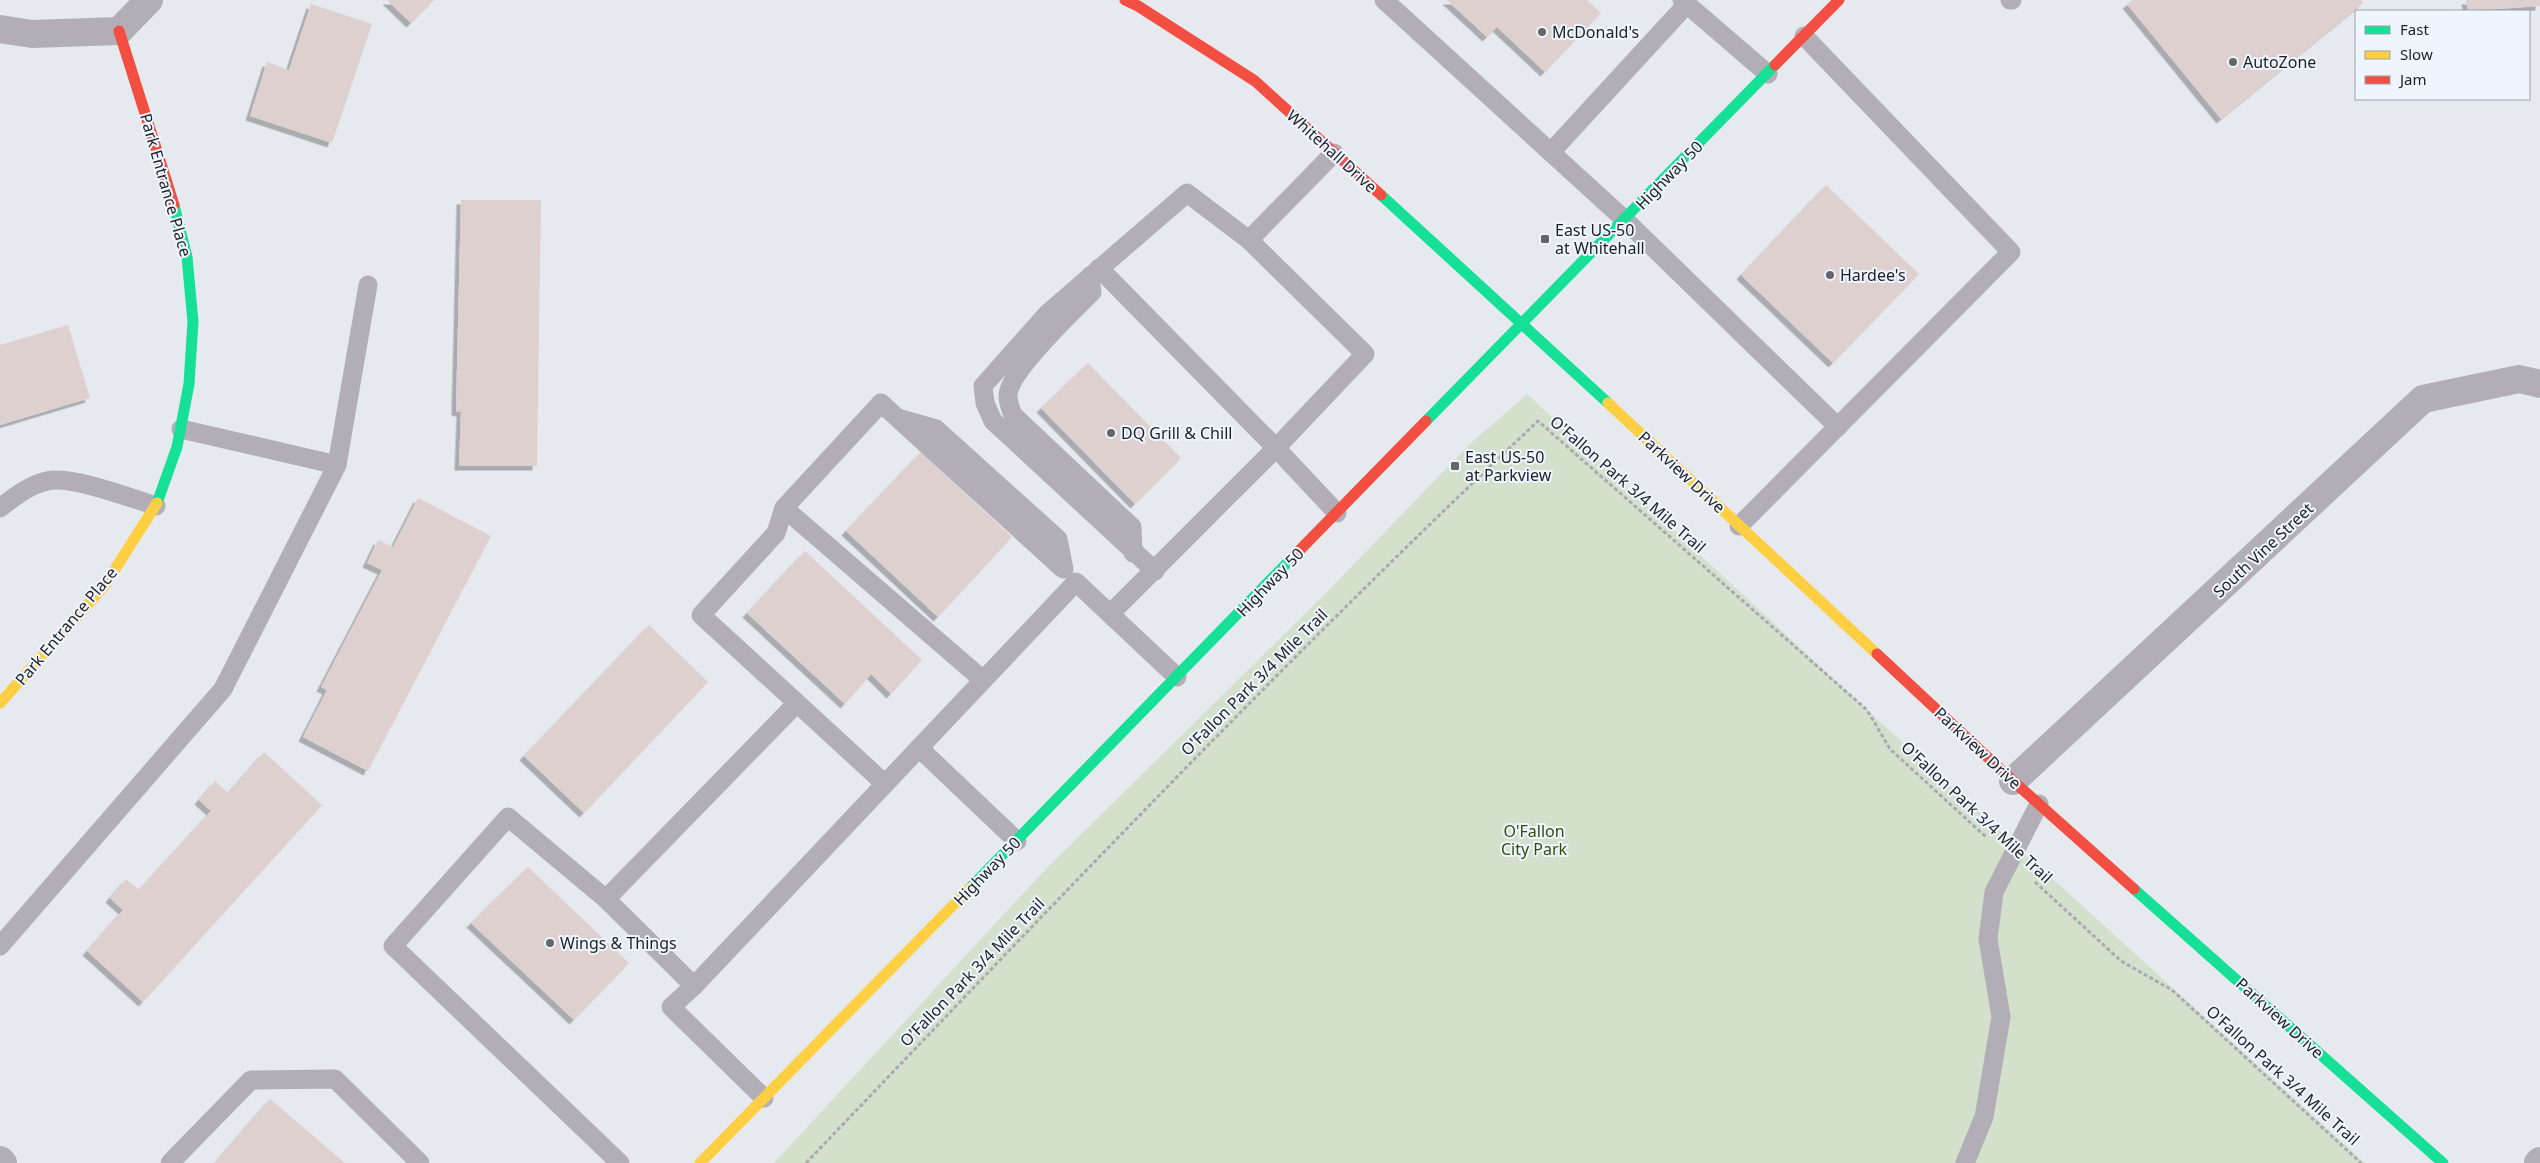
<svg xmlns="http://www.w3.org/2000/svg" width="2540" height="1163" viewBox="0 0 2540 1163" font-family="'Noto Sans',sans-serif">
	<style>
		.green { fill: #d3e0cc }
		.building { fill: #ddd0cf; filter: url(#shadow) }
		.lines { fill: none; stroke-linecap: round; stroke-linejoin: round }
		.path { stroke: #aba9b0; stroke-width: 3; stroke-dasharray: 4 2.5; stroke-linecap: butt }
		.lane { stroke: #b1aeb6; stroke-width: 19 }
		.street { stroke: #b1aeb6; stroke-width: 28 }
		.fast { stroke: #16e098; stroke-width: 11 }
		.slow { stroke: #ffcf43; stroke-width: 11 }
		.jam { stroke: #f24e42; stroke-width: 11 }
		.poi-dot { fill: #64666a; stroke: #eff5ff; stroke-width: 2 }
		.labels { text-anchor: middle; stroke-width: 4; stroke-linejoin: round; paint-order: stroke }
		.poi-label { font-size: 16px; fill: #1e2023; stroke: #eff5ff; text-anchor: start }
		.street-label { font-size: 16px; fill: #1e2023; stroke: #eff5ff }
		.park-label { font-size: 16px; fill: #314e09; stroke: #eff5ff }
	</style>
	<defs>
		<filter id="shadow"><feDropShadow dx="-4.5" dy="4.5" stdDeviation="0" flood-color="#0004"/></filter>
	</defs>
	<rect width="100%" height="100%" fill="#e6e9ee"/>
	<polygon class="green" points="1527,394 1867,710 2365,1163 774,1163 1044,871 1326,593 1471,443"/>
	<g class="building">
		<polygon points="387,0 434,0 411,23"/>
		<polygon points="1447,0 1587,0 1601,13 1545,72 1497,27 1487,37"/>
		<polygon points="2133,0 2361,0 2363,3 2221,119 2127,4"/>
		<polygon points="2466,0 2540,0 2540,6 2468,11"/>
		<polygon points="311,4 372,24 332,143 250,116 267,62 289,70"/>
		<polygon points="1826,185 1919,274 1833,363 1741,275"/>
		<polygon points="461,200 541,200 537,466 459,466 461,412 456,411"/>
		<polygon points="68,325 90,398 0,425 0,345"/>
		<polygon points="1088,363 1181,458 1135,504 1041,408"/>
		<polygon points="921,452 1012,537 938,617 846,531"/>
		<polygon points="418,498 491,536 368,771 303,737 327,690 321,687 382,570 367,563 378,540 393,547"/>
		<polygon points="805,551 922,660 891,694 871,674 845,704 747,613"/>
		<polygon points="649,625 708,682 584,813 524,756"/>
		<polygon points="264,752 322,805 143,1002 87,951 123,910 110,898 126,879 139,890 211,811 199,800 215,781 228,793"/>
		<polygon points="528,867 629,963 574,1020 471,923"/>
		<polygon points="270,1099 345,1163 215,1163"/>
	</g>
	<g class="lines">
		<g class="path">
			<polyline points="2035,882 2121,961 2172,990 2361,1163"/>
			<path d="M806 1163C1046 912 1285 659 1538 421L1867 710 1890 749 1986 837"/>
		</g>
		<g class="lane">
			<polyline points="1384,0 1625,220 1838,427"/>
			<polyline points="1682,0 1768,74"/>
			<polyline points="2010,0 2012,0"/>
			<polyline points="1551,152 1687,4"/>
			<polyline points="1334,153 1249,240 1365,354 1276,448 1337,513"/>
			<polyline points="1099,268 1276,448 1110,614 1177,677"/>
			<path d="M1090 276 1092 292C1074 311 1008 371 1008 396 1008 402 1011 410 1013 415L1132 527 1133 553"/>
			<polyline points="901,419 936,429 1058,539 1064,569"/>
			<polyline points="337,465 368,285"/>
			<path d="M0 508C14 497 29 485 47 481 70 475 131 498 156 506"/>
			<polyline points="784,508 983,680"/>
			<polyline points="1739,526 2011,252 1804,36"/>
			<polyline points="1155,571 993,421 985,403 983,386 1047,314 1187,193 1249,240"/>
			<polyline points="797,703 701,615 776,533 784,508 881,403 1062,568"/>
			<polyline points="919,748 1017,841"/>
			<polyline points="606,899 797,703 885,784"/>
			<polyline points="0,946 223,689 337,465 181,429"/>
			<polyline points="764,1098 671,1007 694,986 1076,582 1110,614"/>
			<polyline points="170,1163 251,1080 335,1079 420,1163"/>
			<polyline points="620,1163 393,946 508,817 606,899 694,986"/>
			<polyline points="1965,1163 1984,1117 2001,1017 1988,939 1994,892 2039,804"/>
		</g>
		<g class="street">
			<polyline points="0,29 32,34 119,31 149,0"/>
			<polyline points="2013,781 2423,399 2519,379 2540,384"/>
			<polyline points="0,1160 3,1163"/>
			<polyline points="2538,1163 2540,1161"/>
		</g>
		<g class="fast">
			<polyline points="1381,195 1608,403"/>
			<polyline points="1426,421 1775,65"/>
			<polyline points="157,503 177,447 189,384 193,322 187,257 174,205"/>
			<polyline points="970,888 1292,558"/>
			<polyline points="2134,889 2443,1163"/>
		</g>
		<g class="slow">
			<polyline points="1608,403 1877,654"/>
			<polyline points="0,703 105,585 157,503"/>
			<polyline points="700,1163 970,888"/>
		</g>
		<g class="jam">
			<polyline points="1125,0 1138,6 1255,81 1381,195"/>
			<polyline points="119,31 174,205"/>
			<polyline points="1775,65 1839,0"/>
			<polyline points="1292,558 1426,421"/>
			<polyline points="1877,654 2013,781 2134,889"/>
		</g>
	</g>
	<g class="poi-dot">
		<circle cx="1542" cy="32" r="5"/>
		<circle cx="2233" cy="62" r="5"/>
		<rect x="1540" y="234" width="10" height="10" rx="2.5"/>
		<circle cx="1830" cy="275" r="5"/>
		<circle cx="1111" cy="433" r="5"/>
		<rect x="1450" y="461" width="10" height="10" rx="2.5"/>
		<circle cx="550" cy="943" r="5"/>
	</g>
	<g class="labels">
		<g class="poi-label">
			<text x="1552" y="38">McDonald's</text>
			<text x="2243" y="68">AutoZone</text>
			<text x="1555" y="236">East US-50<tspan x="1555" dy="18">at Whitehall</tspan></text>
			<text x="1840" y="281">Hardee's</text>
			<text x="1121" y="439">DQ Grill &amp; Chill</text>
			<text x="1465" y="463">East US-50<tspan x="1465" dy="18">at Parkview</tspan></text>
			<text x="560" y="949">Wings &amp; Things</text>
		</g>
		<g class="street-label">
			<text transform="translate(1332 151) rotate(42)" y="6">Whitehall Drive</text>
			<text transform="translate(1669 175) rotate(-46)" y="6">Highway 50</text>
			<text transform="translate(166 185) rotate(74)" y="6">Park Entrance Place</text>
			<text transform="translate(1682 472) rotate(43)" y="6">Parkview Drive</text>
			<text transform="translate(1628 484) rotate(41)" y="6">O'Fallon Park 3/4 Mile Trail</text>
			<text transform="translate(2263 550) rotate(-43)" y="6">South Vine Street</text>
			<text transform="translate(1270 582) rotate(-46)" y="6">Highway 50</text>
			<text transform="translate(66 626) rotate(-50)" y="6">Park Entrance Place</text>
			<text transform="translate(1254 682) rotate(-45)" y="6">O'Fallon Park 3/4 Mile Trail</text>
			<text transform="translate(1978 748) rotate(43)" y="6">Parkview Drive</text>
			<text transform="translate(1977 812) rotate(43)" y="6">O'Fallon Park 3/4 Mile Trail</text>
			<text transform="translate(987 871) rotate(-46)" y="6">Highway 50</text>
			<text transform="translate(972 972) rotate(-46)" y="6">O'Fallon Park 3/4 Mile Trail</text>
			<text transform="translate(2280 1018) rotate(42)" y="6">Parkview Drive</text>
			<text transform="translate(2283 1075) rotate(42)" y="6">O'Fallon Park 3/4 Mile Trail</text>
		</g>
		<g class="park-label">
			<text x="1534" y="837">O'Fallon<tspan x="1534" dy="18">City Park</tspan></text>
		</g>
	</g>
	<rect x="2355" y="10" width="175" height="90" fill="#eff5ff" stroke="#9ba0a7"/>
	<rect x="2365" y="26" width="25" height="8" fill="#16e098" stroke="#9ba0a7"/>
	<text x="2400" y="35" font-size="15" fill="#1e2023">Fast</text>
	<rect x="2365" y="51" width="25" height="8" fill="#ffcf43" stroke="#9ba0a7"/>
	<text x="2400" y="60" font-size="15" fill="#1e2023">Slow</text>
	<rect x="2365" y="76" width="25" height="8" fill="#f24e42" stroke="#9ba0a7"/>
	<text x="2400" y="85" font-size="15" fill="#1e2023">Jam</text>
</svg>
